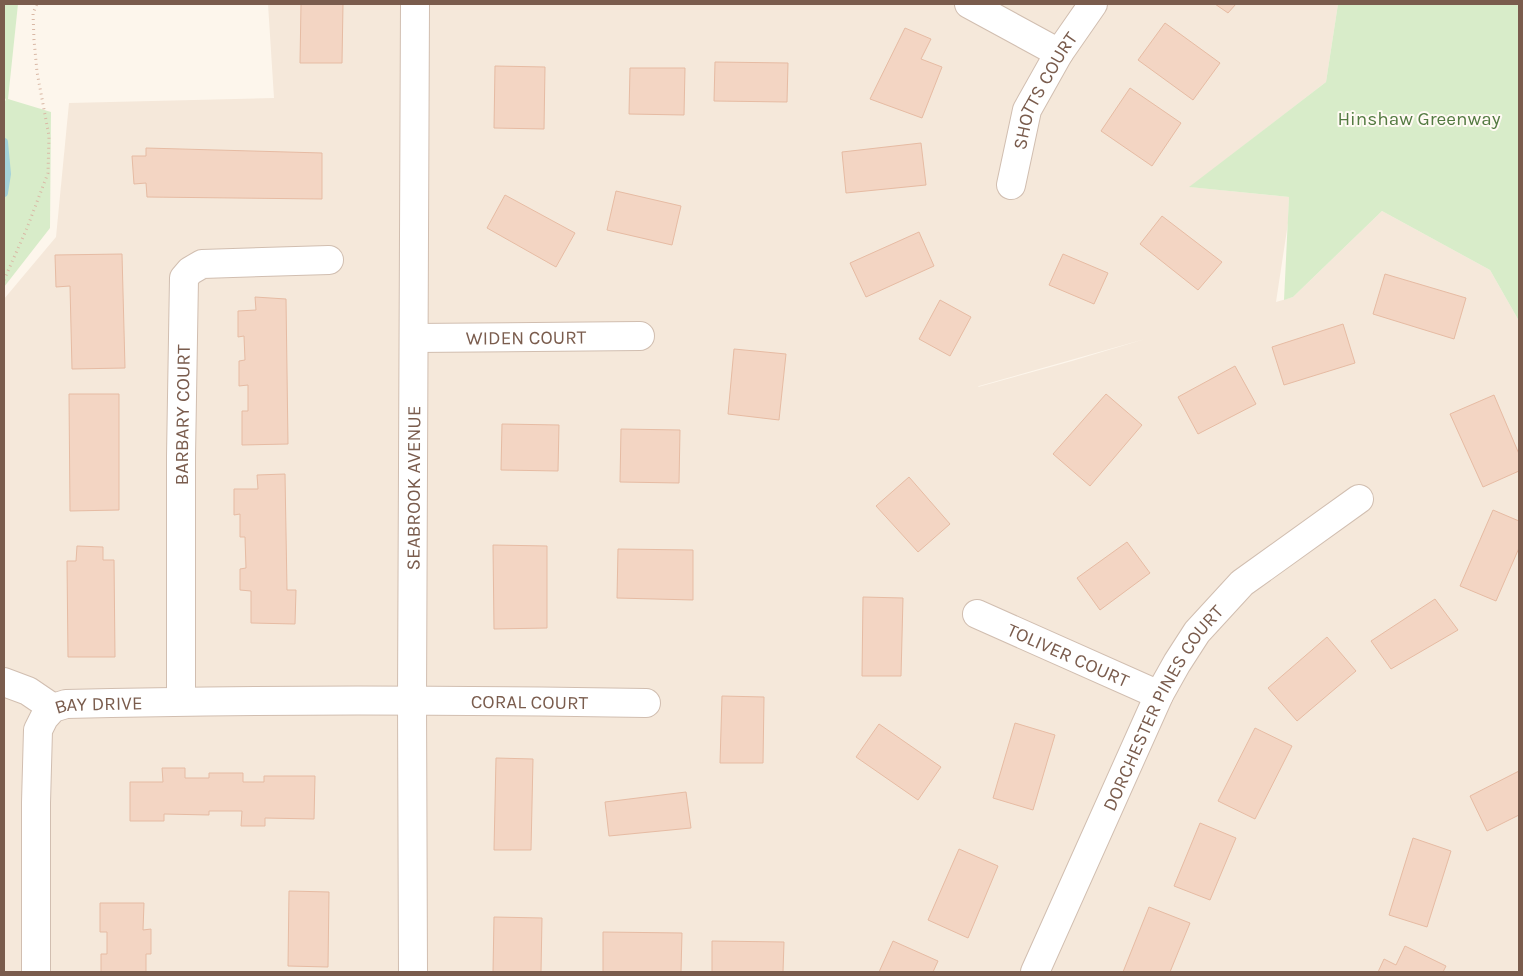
<svg xmlns="http://www.w3.org/2000/svg" width="1523" height="976" viewBox="0 0 1523 976" font-family="Karla,sans-serif">
	<style>
		.residential { fill: #f5e8da; fill-rule: evenodd }
		.green { fill: #d8ecc9 }
		.lines { fill: none; stroke-linecap: round; stroke-linejoin: round }
		.stream { stroke: #a5d3da; stroke-width: 8 }
		.building { fill: #f3d5c3; stroke: #e6bba3 }
		.street-casing { stroke: #d1beb0; stroke-width: 30 }
		.path { stroke: #d9b8a5; stroke-width: 3; stroke-dasharray: 1 4; stroke-linecap: butt }
		.street { stroke: #fff; stroke-width: 28 }
		.labels { text-anchor: middle; stroke-width: 4; stroke-linejoin: round; paint-order: stroke }
		.street-label { font-size: 19px; fill: #7a5c4d; stroke: #fffaf3 }
		.park-label { font-size: 19px; fill: #537a41; stroke: #fffaf3 }
	</style>
	<rect width="100%" height="100%" fill="#fdf6ec"/>
	<path class="residential" d="M268 4H1338L1326 82 1190 187 1289 197 1288 223 1276 302 1293 297 1382 211 1490 270 1519 321V972H4V299L56 237 69 103 274 98ZM1145 339 1072 361 978 387 979 386Z"/>
	<g class="green">
		<polygon points="4,4 18,4 8,99 51,112 50,228 4,287 4,104 6,99 4,98"/>
		<polygon points="1338,4 1519,4 1519,321 1490,270 1382,211 1293,297 1284,300 1289,197 1189,187 1326,82"/>
	</g>
	<g class="lines">
		<polyline class="stream" points="4,142 7,174 4,193"/>
	</g>
	<g class="building">
		<polygon points="301,4 343,4 342,63 300,63"/>
		<polygon points="1215,4 1236,4 1228,13"/>
		<polygon points="1165,23 1220,63 1193,100 1138,60"/>
		<polygon points="905,28 931,39 921,59 942,67 922,118 870,99"/>
		<polygon points="715,62 788,63 787,102 714,101"/>
		<polygon points="495,66 545,67 544,129 494,128"/>
		<polygon points="630,68 685,68 684,115 629,114"/>
		<polygon points="1130,88 1181,123 1152,166 1101,131"/>
		<polygon points="921,143 926,185 846,193 842,152"/>
		<polygon points="146,148 322,153 322,199 147,197 146,183 134,184 132,156 146,156"/>
		<polygon points="616,191 681,206 672,245 607,230"/>
		<polygon points="505,195 575,233 556,267 487,228"/>
		<polygon points="1162,216 1222,262 1198,290 1140,244"/>
		<polygon points="919,232 934,266 866,297 850,263"/>
		<polygon points="122,254 125,368 72,369 70,286 56,287 55,255"/>
		<polygon points="1063,254 1108,273 1094,304 1049,285"/>
		<polygon points="1385,274 1466,298 1454,339 1373,314"/>
		<polygon points="255,297 286,299 288,444 242,445 242,411 248,411 248,385 239,386 239,361 245,360 244,336 238,337 238,311 256,310"/>
		<polygon points="940,300 971,317 950,356 919,339"/>
		<polygon points="1343,324 1355,363 1284,385 1272,347"/>
		<polygon points="734,349 786,354 779,420 728,414"/>
		<polygon points="1235,366 1256,404 1198,434 1178,397"/>
		<polygon points="69,394 119,394 119,510 70,511"/>
		<polygon points="1106,394 1142,425 1090,486 1053,454"/>
		<polygon points="1494,395 1519,454 1519,471 1483,487 1450,414"/>
		<polygon points="502,424 559,425 558,471 501,470"/>
		<polygon points="621,429 680,430 679,483 620,482"/>
		<polygon points="285,474 287,590 296,590 295,624 251,623 251,591 240,590 240,569 246,568 245,537 240,537 240,514 234,515 234,489 258,489 257,475"/>
		<polygon points="909,477 950,524 918,552 876,506"/>
		<polygon points="1493,510 1519,521 1519,548 1496,601 1460,586"/>
		<polygon points="1127,542 1150,573 1100,610 1077,578"/>
		<polygon points="493,545 547,546 547,628 494,629"/>
		<polygon points="77,546 103,547 103,560 114,560 115,657 68,657 67,561 76,561"/>
		<polygon points="618,549 693,550 693,600 617,598"/>
		<polygon points="863,597 903,598 901,676 862,676"/>
		<polygon points="1435,599 1458,630 1391,669 1371,641"/>
		<polygon points="1327,637 1356,671 1297,721 1268,688"/>
		<polygon points="722,696 764,697 763,763 720,763"/>
		<polygon points="1015,723 1055,735 1033,810 993,798"/>
		<polygon points="879,724 941,767 918,800 856,757"/>
		<polygon points="1255,728 1292,746 1255,819 1218,801"/>
		<polygon points="496,758 533,759 531,850 494,850"/>
		<polygon points="162,768 185,768 185,778 209,778 209,773 243,773 243,782 264,782 264,776 315,776 314,819 265,818 265,826 241,826 242,811 209,811 209,815 164,814 164,821 130,821 130,782 163,782"/>
		<polygon points="1519,771 1519,815 1487,831 1470,796"/>
		<polygon points="686,792 691,828 609,836 605,802"/>
		<polygon points="1200,823 1236,838 1210,900 1174,886"/>
		<polygon points="1413,838 1451,851 1427,927 1389,915"/>
		<polygon points="959,849 998,866 968,938 928,920"/>
		<polygon points="289,891 329,892 328,967 288,966"/>
		<polygon points="100,903 144,903 143,930 151,929 151,954 146,954 146,972 101,972 101,954 107,954 107,932 100,932"/>
		<polygon points="1149,907 1190,923 1170,972 1123,972"/>
		<polygon points="494,917 542,918 541,972 493,972"/>
		<polygon points="603,932 682,933 681,972 603,972"/>
		<polygon points="712,941 784,942 783,972 712,972"/>
		<polygon points="893,941 938,961 933,972 879,972"/>
		<polygon points="1405,946 1446,966 1443,972 1378,972 1384,959 1396,965"/>
	</g>
	<g class="lines">
		<defs>
			<g id="street">
				<polyline points="969,4 1059,53"/>
				<path id="s1" d="M1011 185 1027 110 1059 53 1093 4"/>
				<path id="s2" d="M414 338 640 336"/>
				<path id="s3" d="M977 614 1159 695"/>
				<polyline points="4,682 28,691 53,708"/>
				<path id="s4" d="M181 701V456L184 278 190 271 202 264 329 260"/>
				<path id="s5" d="M36 972V803L38 730 44 718 53 708 66 704C260 699 453 700 646 703"/>
				<path id="s6" d="M413 972 412 700 415 4"/>
				<path id="s7" d="M1035 972 1159 695 1177 663 1197 632 1242 583 1359 499"/>
			</g>
		</defs>
		<use href="#street" class="street-casing"/>
		<polyline class="path" points="4,280 27,228 48,173 49,136 37,72 34,40 33,13 37,4"/>
		<use href="#street" class="street"/>
	</g>
	<g class="labels">
		<g class="street-label">
			<text dy="7" stroke="none"><textPath href="#s1" startOffset="101">SHOTTS COURT</textPath></text>
			<text dy="7" stroke="none"><textPath href="#s2" startOffset="112">WIDEN COURT</textPath></text>
			<text dy="7" stroke="none"><textPath href="#s4" startOffset="286">BARBARY COURT</textPath></text>
			<text dy="7" stroke="none"><textPath href="#s6" startOffset="484">SEABROOK AVENUE</textPath></text>
			<text dy="7" stroke="none"><textPath href="#s3" startOffset="100">TOLIVER COURT</textPath></text>
			<text dy="7" stroke="none"><textPath href="#s5" startOffset="746">CORAL COURT</textPath></text>
			<text dy="7" stroke="none"><textPath href="#s5" startOffset="315">BAY DRIVE</textPath></text>
			<text dy="7" stroke="none"><textPath href="#s7" startOffset="294">DORCHESTER PINES COURT</textPath></text>
		</g>
		<g class="park-label">
			<text x="1419" y="125">Hinshaw Greenway</text>
		</g>
	</g>
	<rect width="1523" height="976" fill="none" stroke="#7a5c4d" stroke-width="10"/>
</svg>
